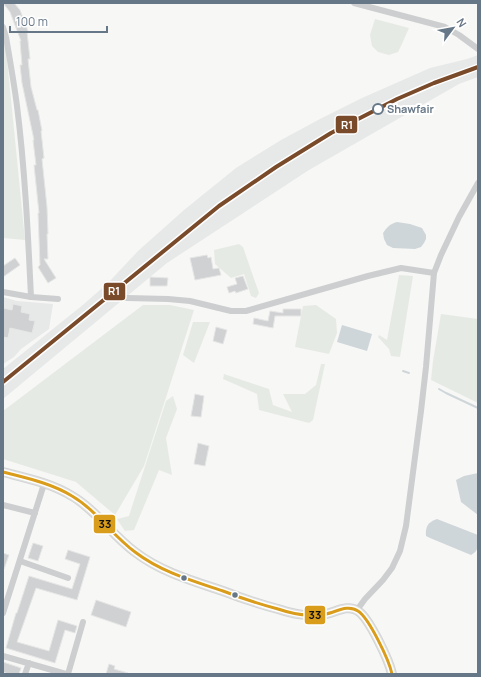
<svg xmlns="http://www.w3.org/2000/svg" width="481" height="677" viewBox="0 0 481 677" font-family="Manrope,sans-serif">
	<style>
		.built { fill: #e7e9e8 }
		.green { fill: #e6eae4 }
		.water { fill: #cfd6d9 }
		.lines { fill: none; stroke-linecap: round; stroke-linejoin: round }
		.stream { stroke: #cfd6d9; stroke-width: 2 }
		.building { fill: #d0d1d2; stroke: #e6e6e6 }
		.secondary-casing { stroke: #d3d5d5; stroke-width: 10 }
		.street { stroke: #cdcecf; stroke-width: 6 }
		.secondary { stroke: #e1e1e2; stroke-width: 8 }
		.bus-1-casing { stroke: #fff; stroke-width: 6 }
		.bus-1 { stroke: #da9d1b; stroke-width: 3 }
		.rail-1-casing { stroke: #fff; stroke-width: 7 }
		.rail-1 { stroke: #7a4b2a; stroke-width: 4 }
		.stop-dot { fill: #fff; stroke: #667787; stroke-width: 2 }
		.bus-dot { fill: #667787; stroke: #fff; stroke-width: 1.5 }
		.labels { text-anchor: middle; stroke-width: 4; stroke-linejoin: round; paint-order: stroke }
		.stop-label { font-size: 11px; font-weight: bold; fill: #667787; stroke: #fff; text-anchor: start }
		.line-badge { stroke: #fff; stroke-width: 1.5 }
		.badge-label { font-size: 11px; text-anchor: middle; font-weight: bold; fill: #fff }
		.pale-badge-label { font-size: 11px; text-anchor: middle; font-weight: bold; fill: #111 }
	</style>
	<rect width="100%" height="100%" fill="#f7f7f6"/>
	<g class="built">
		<polygon points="478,55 478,77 459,84 309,170 167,263 3,399 3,369 84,304 93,296 108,283 138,251 184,210 236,168 281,140 320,119 362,98 430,68 467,59"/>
		<polygon points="3,297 17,301 53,304 49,329 21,349 14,357 3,364"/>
	</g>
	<g class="green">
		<polygon points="375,19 409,28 401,46 398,52 389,55 378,52 372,46 370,35"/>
		<polygon points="3,41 6,49 25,240 3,238"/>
		<polygon points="239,244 243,247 259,293 256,298 251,296 244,274 231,278 215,264 214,250"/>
		<polygon points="399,275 413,276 400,357 391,356 389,349 378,337 379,335 387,340"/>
		<polygon points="143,305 170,305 194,310 144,466 115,515 76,482 3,459 3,411"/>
		<polygon points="316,305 336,319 337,333 329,354 295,347 303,306"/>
		<polygon points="441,314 478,319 478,403 431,380 433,361"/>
		<polygon points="193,322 210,322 194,363 183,355"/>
		<polygon points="321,364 325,364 313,420 309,423 259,410 257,394 223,379 224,374 269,389 273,405 292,412 283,394 305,394 316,385"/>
		<polygon points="173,396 177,409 166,438 172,475 159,470 134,530 125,531 117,519 129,516 166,401"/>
	</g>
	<g class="water">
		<path d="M397 222 410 224 422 228 426 235V239L424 243 421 247 415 249 393 248 387 245 384 239 383 233C387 227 390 224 397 222Z"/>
		<polygon points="342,325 372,334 367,351 337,342"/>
		<polygon points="478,473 478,515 461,502 456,480 464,476"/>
		<path d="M437 519 478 535C479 544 479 551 471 555L430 538 426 536C425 527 428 522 437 519Z"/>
	</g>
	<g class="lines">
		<g class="stream">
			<polyline points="403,371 409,373"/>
			<polyline points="439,389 446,393 478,408"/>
		</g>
	</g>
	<g class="building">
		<polygon points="3,3 14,3 20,10 28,31 27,32 30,59 28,59 31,87 37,110 38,110 42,131 41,131 44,158 42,159 47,207 48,234 47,234 48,259 44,259 56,278 48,283 38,267 40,265 38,213 39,213 34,165 36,165 33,140 34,140 22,83 20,65 22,65 20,41 21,41 10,12"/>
		<polygon points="207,255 208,258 211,257 213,269 219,268 221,275 195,280 190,258"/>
		<polygon points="15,258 20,265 3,277 3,266"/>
		<polygon points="243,276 248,289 236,293 235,291 229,293 227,287 237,284 235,278"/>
		<polygon points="150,277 168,278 167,286 150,286"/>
		<polygon points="13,304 22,306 21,312 30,314 29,320 35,321 32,333 10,328 8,338 3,337 3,308 12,310"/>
		<polygon points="283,309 301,309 301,316 275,316 273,328 253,324 254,318 268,321 270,311 283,313"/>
		<polygon points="216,327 227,330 223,344 213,341"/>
		<polygon points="195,394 204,396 201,417 191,416"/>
		<polygon points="198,443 209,446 205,466 194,464"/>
		<polygon points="33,543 43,546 38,561 28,558"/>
		<polygon points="68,550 90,557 77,600 36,588 17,642 49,651 58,620 77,626 75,633 65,630 55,663 6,648 16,613 17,613 29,576 72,589 80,564 65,559"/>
		<polygon points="3,553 9,555 4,569 3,569"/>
		<polygon points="96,600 131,612 126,627 91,615"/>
		<polygon points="3,662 21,668 19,674 8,674 3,672"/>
		<polygon points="109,664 115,666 114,669 128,673 128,674 106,674"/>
	</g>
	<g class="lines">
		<defs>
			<path id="secondary" d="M3 472C26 478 51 483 72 496 96 510 112 535 135 552 161 572 193 581 223 591 241 598 259 604 278 609 287 612 298 615 308 615 313 615 320 615 326 614 336 612 348 604 358 611 369 618 389 660 392 674"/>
		</defs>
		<use href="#secondary" class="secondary-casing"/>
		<g class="street">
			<polyline points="354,3 445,27 459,35 478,49"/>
			<path d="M3 27 6 37C10 60 14 83 17 106 25 170 28 234 31 297"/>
			<polyline points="3,292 31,297 58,299"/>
			<polyline points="127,298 168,299 190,301 231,311 246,311 368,276 401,268 434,273"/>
			<polyline points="3,505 35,513"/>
			<polyline points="20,561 68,578"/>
			<polyline points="357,610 365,599 383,580 392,568 400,551 406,526 421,411 426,367 434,273 441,255 459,217 478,183"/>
			<polyline points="3,613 44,484"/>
			<polyline points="3,656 66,674"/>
			<polyline points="25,674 29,663"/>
			<polyline points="68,674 83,622"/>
		</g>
		<use href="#secondary" class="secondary"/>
		<defs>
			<path id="bus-1" d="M3 472C26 478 51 483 72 496 96 510 112 535 135 552 161 572 193 581 223 591 241 598 259 604 278 609 287 612 298 615 308 615 313 615 320 615 326 614 336 612 348 604 358 611 369 618 389 660 392 674"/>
		</defs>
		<use href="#bus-1" class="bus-1-casing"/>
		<use href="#bus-1" class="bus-1"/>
		<defs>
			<polyline id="rail-1" points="3,382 219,206 276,167 331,133 397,99 434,83 478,67"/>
		</defs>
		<use href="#rail-1" class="rail-1-casing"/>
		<use href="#rail-1" class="rail-1"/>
	</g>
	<circle class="stop-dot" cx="378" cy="109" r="5"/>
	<g class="bus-dot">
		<circle cx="184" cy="578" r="3.5"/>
		<circle cx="235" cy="595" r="3.5"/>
	</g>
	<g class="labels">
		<g class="stop-label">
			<text x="387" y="113">Shawfair</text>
		</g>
	</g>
	<g class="line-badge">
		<rect x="335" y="115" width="23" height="19" rx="4" fill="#7a4b2a"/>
		<rect x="103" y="282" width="23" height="19" rx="4" fill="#7a4b2a"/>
		<rect x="93" y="514" width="23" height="20" rx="4" fill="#da9d1b"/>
		<rect x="304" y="605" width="22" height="20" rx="4" fill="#da9d1b"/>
	</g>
	<g class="badge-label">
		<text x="347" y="129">R1</text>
		<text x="114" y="295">R1</text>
	</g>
	<g class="pale-badge-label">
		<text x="105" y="528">33</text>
		<text x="315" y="619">33</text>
	</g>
	<rect width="481" height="677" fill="none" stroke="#667787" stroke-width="8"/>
	<g transform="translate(453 28) rotate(58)" stroke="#ffffff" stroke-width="3" paint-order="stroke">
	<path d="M0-3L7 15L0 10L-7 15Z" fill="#667787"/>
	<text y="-6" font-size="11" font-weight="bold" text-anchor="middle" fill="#667787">N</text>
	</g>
	<path d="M10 26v6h97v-6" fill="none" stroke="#667787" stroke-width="2"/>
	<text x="16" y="26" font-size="12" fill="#667787" stroke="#ffffff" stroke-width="3" paint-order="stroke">100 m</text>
</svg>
